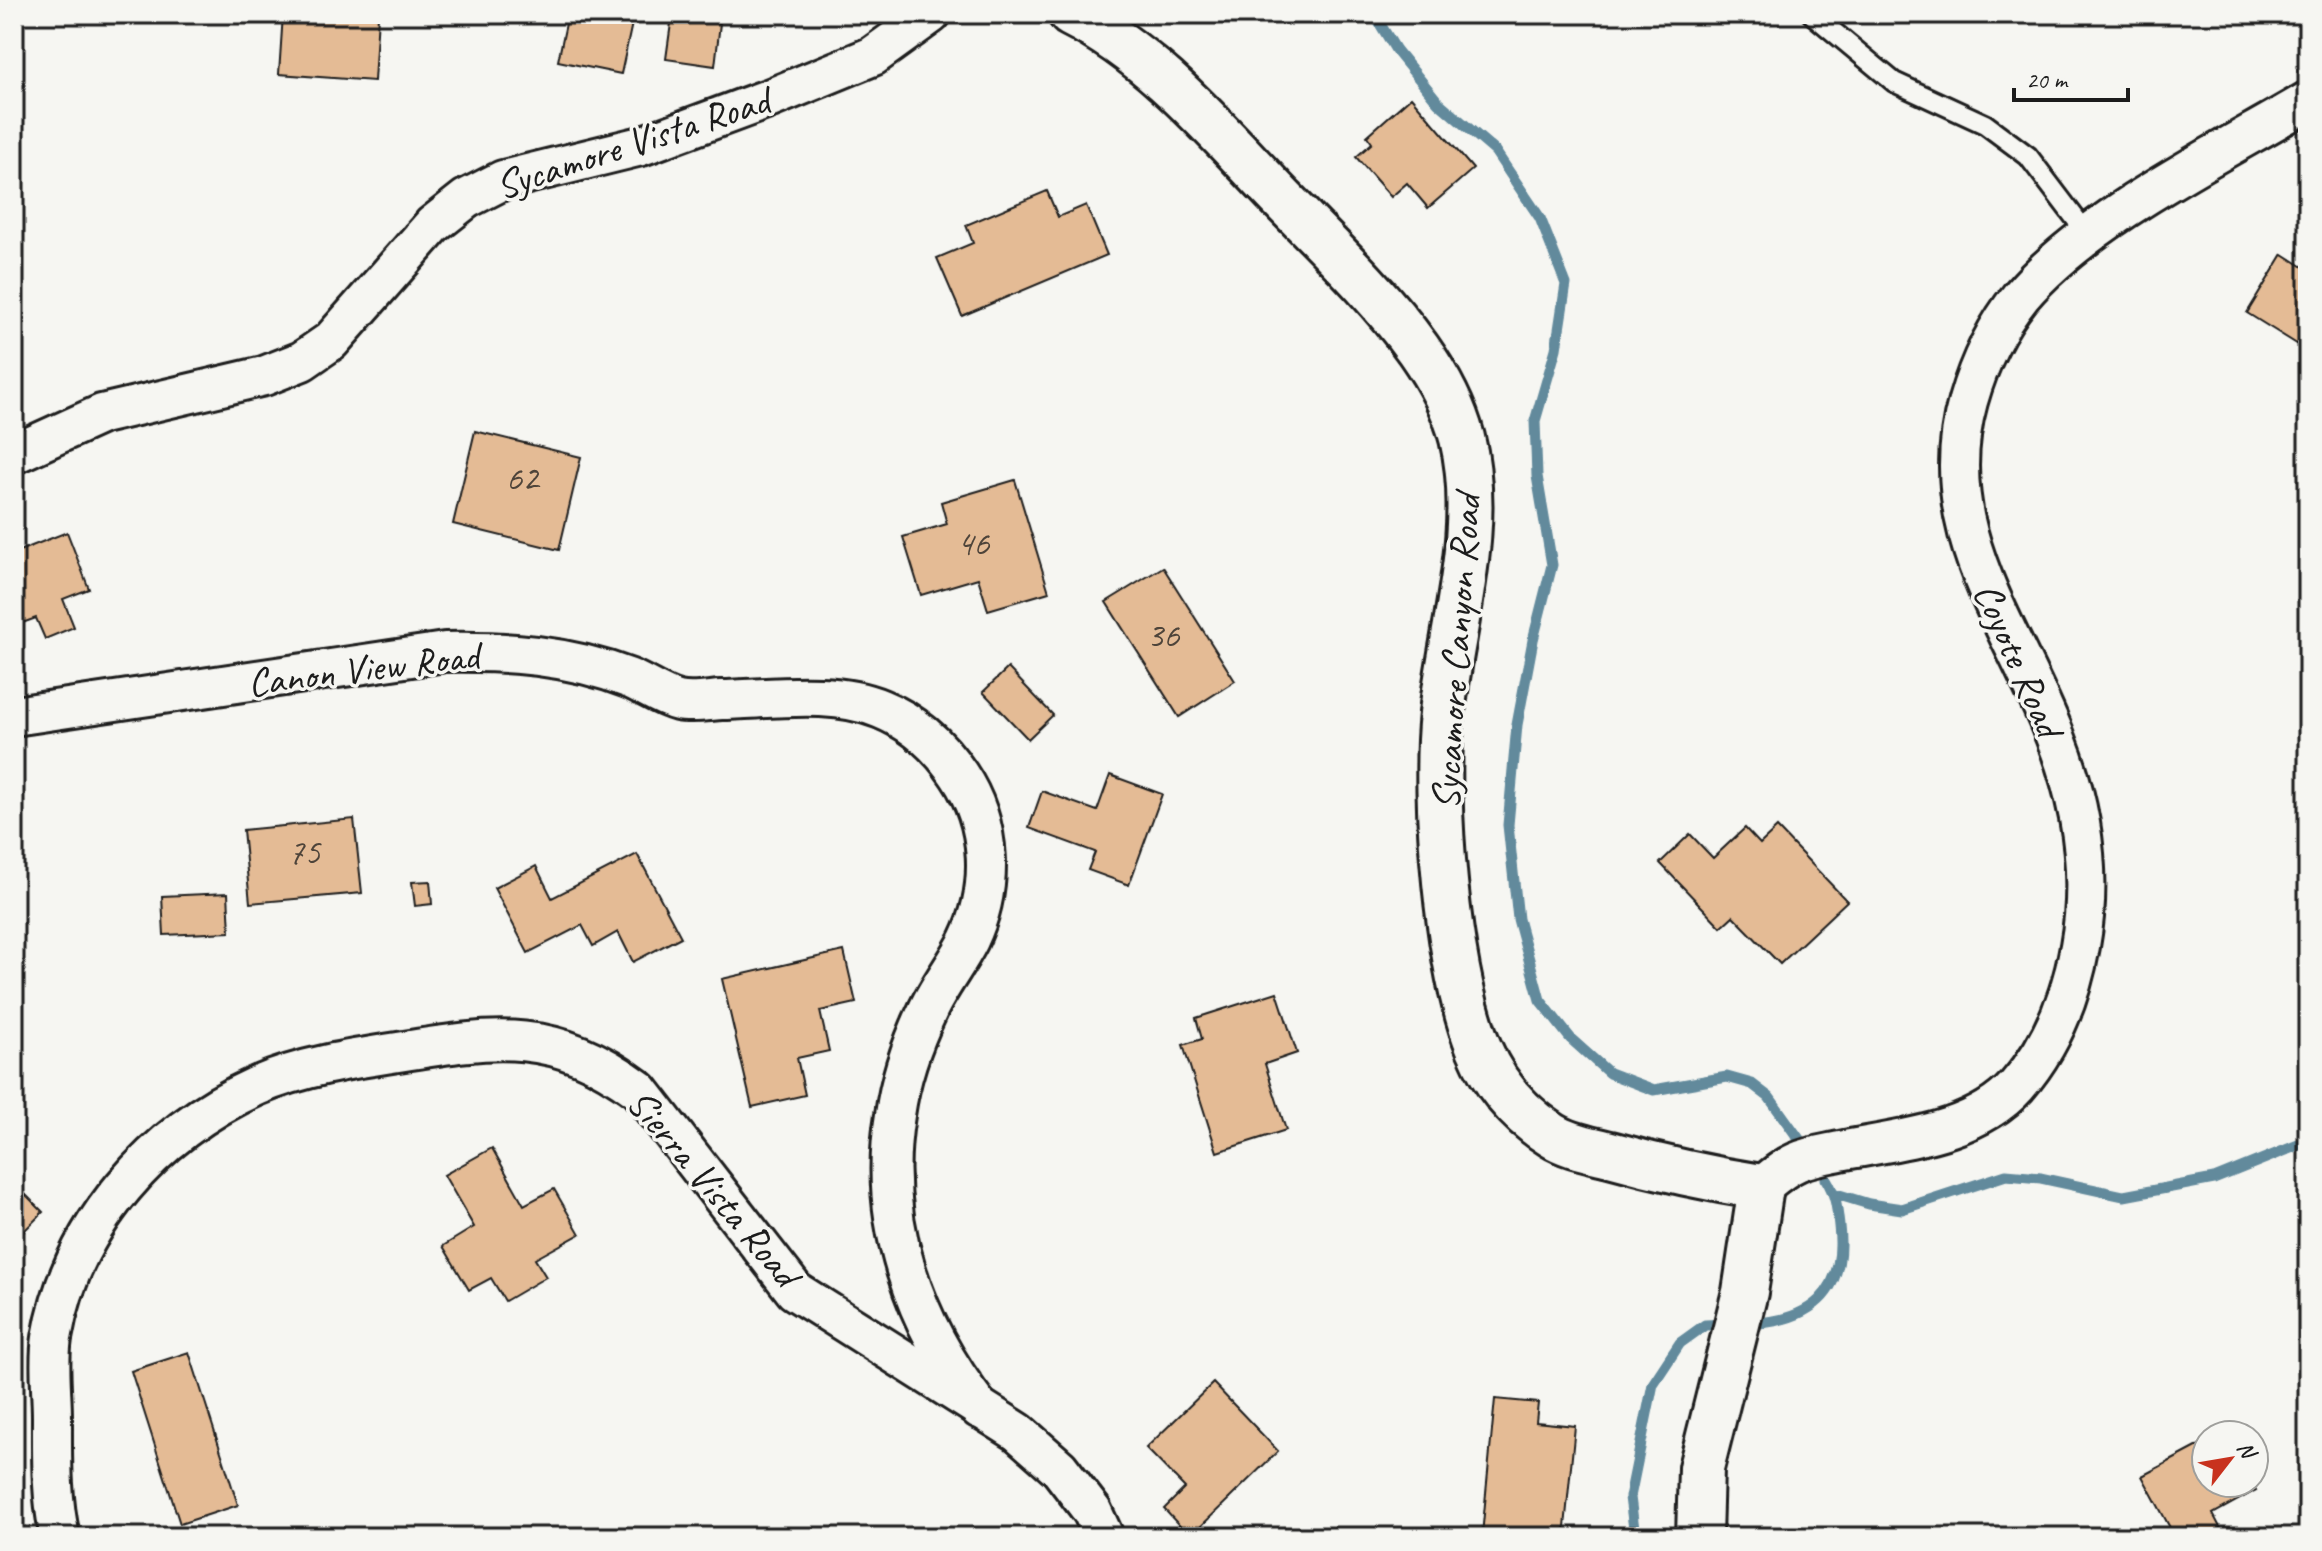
<svg xmlns="http://www.w3.org/2000/svg" width="2322" height="1551" viewBox="0 0 2322 1551" font-family="Caveat,sans-serif">
	<style>
		.lines { fill: none; stroke-linecap: round; stroke-linejoin: round }
		.stream { stroke: #628a9c; stroke-width: 11 }
		.building { fill: #e4bb95; stroke: #1c1c1c; stroke-width: 2 }
		.lane-casing { stroke: #1c1c1c; stroke-width: 24 }
		.street-casing { stroke: #1c1c1c; stroke-width: 44 }
		.secondary-casing { stroke: #1c1c1c; stroke-width: 50 }
		.lane { stroke: #f6f6f2; stroke-width: 18 }
		.street { stroke: #f6f6f2; stroke-width: 38 }
		.secondary { stroke: #f6f6f2; stroke-width: 44 }
		.labels { text-anchor: middle; stroke-width: 7; stroke-linejoin: round; paint-order: stroke }
		.number-label { font-size: 36px; fill: #4e443a }
		.street-label { font-size: 40px; fill: #1c1c1c; stroke: #f6f6f2 }
	</style>
	<rect width="100%" height="100%" fill="#f6f6f2"/>
	<filter id="ink" filterUnits="userSpaceOnUse"><feTurbulence type="fractalNoise" baseFrequency=".0125" numOctaves="2"/><feDisplacementMap in="SourceGraphic" scale="16" xChannelSelector="R" yChannelSelector="G"/><feConvolveMatrix kernelMatrix="1 2 1 2 8 2 1 2 1" color-interpolation-filters="sRGB"/></filter>
	<g filter="url(#ink)">
		<g class="lines">
			<g class="stream">
				<polyline points="1374,14 1396,50 1438,102 1495,151 1540,218 1566,284 1556,349 1535,421 1537,476 1552,565 1533,640 1517,725 1508,825 1518,919 1540,1000 1571,1039 1609,1073 1654,1090 1727,1077 1752,1084 1769,1097 1799,1139"/>
				<polyline points="1836,1194 1869,1204 1902,1209 2006,1175 2041,1178 2124,1196 2214,1179 2308,1141"/>
				<path d="M1745 1324C1809 1322 1847 1295 1839 1226 1837 1208 1836 1195 1826 1179"/>
				<polyline points="1635,1537 1630,1497 1653,1384 1680,1343 1705,1325 1728,1324"/>
			</g>
		</g>
		<g class="building">
			<polygon points="283,14 378,16 374,81 279,74"/>
			<polygon points="568,14 634,14 621,74 558,61"/>
			<polygon points="672,16 720,23 715,66 666,59"/>
			<polygon points="1411,97 1473,169 1428,208 1407,183 1391,197 1356,157 1372,143 1367,136"/>
			<polygon points="1047,191 1058,217 1086,205 1107,255 962,316 937,258 973,243 966,225"/>
			<polygon points="2283,254 2308,270 2308,351 2247,313"/>
			<polygon points="475,431 581,457 559,550 453,524"/>
			<polygon points="1015,480 1049,592 988,610 978,578 921,595 903,537 947,524 941,502"/>
			<polygon points="67,532 89,589 63,599 74,627 45,639 36,618 14,626 14,553"/>
			<polygon points="1163,567 1235,681 1179,717 1106,602"/>
			<polygon points="1008,668 1053,715 1028,739 983,692"/>
			<polygon points="1110,775 1162,794 1129,885 1088,870 1095,852 1029,828 1042,791 1097,811"/>
			<polygon points="354,819 362,893 250,903 243,830"/>
			<polygon points="1745,828 1760,844 1777,828 1847,901 1780,964 1733,916 1721,927 1660,863 1690,834 1713,858"/>
			<polygon points="637,854 681,937 633,962 618,932 593,946 582,925 528,953 494,888 536,866 552,898"/>
			<polygon points="430,881 432,904 415,906 412,882"/>
			<polygon points="228,893 230,932 164,935 162,896"/>
			<polygon points="844,951 856,1003 820,1011 829,1051 797,1058 805,1095 752,1107 722,979"/>
			<polygon points="1277,992 1297,1053 1265,1064 1286,1130 1217,1152 1183,1045 1202,1039 1196,1018"/>
			<polygon points="492,1148 524,1205 554,1189 580,1234 535,1259 546,1277 505,1301 491,1278 469,1290 443,1246 474,1227 444,1175"/>
			<polygon points="14,1183 43,1212 16,1239 14,1237"/>
			<polygon points="189,1352 238,1505 180,1524 131,1371"/>
			<polygon points="1213,1383 1278,1451 1190,1537 1164,1509 1185,1488 1146,1448"/>
			<polygon points="1495,1399 1538,1403 1536,1422 1575,1426 1564,1537 1482,1535"/>
			<polygon points="2206,1442 2206,1483 2252,1483 2256,1490 2213,1514 2225,1537 2175,1537 2142,1476"/>
		</g>
		<g class="lines">
			<defs>
				<polyline id="lane" points="1812,14 1894,82 1985,124 2028,156 2088,235"/>
				<g id="street">
					<polyline points="14,454 102,414 264,376 302,361 331,341 433,225 466,199 503,180 641,146 768,99 873,56 931,14"/>
					<path d="M14 716 445 652C508 651 568 655 628 678 644 684 661 697 678 701 691 704 708 701 721 700 772 699 833 689 881 709 913 722 940 746 959 775 992 824 994 888 969 940 957 964 939 986 928 1010 912 1043 900 1079 895 1115 877 1223 915 1325 980 1409"/>
					<path d="M1761 1187C1772 1178 1783 1168 1797 1162 1810 1156 1826 1154 1840 1151 1900 1139 1974 1134 2017 1086 2051 1047 2071 997 2080 946 2093 874 2082 804 2055 736 2011 623 1932 529 1968 401 1979 362 1996 327 2021 296 2087 218 2219 154 2308 101"/>
					<path d="M60 1537C51 1497 52 1458 52 1417 52 1392 48 1363 52 1338 71 1225 155 1132 257 1086 300 1067 352 1059 398 1052 496 1036 555 1027 639 1090L795 1291 1018 1432 1059 1468 1092 1511 1104 1537"/>
				</g>
				<path id="secondary" d="M1071 14C1155 56 1219 134 1284 201 1330 248 1380 296 1418 349 1437 376 1454 407 1462 438 1484 527 1452 625 1442 713 1433 797 1447 971 1479 1048 1494 1084 1519 1114 1552 1135 1569 1146 1591 1149 1610 1154 1660 1168 1710 1179 1761 1187L1745 1292 1701 1468 1699 1537"/>
			</defs>
			<use href="#lane" class="lane-casing"/>
			<use href="#street" class="street-casing"/>
			<use href="#secondary" class="secondary-casing"/>
			<use href="#lane" class="lane"/>
			<use href="#street" class="street"/>
			<use href="#secondary" class="secondary"/>
		</g>
	</g>
	<g class="labels">
		<g class="number-label">
			<text x="522" y="490">62</text>
			<text x="973" y="555">46</text>
			<text x="1163" y="647">36</text>
			<text x="304" y="864">75</text>
		</g>
		<g class="street-label">
			<text transform="translate(632 142) rotate(-18)" y="14">Sycamore Vista Road</text>
			<text transform="translate(1455 652) rotate(-86)" y="14">Sycamore Canyon Road</text>
			<text transform="translate(2019 659) rotate(66)" y="14">Coyote Road</text>
			<text transform="translate(363 668) rotate(-7)" y="14">Canon View Road</text>
			<text transform="translate(714 1187) rotate(50)" y="14">Sierra Vista Road</text>
		</g>
	</g>
	<rect width="2322" height="1551" fill="none" stroke="#f6f6f2" stroke-width="48"/>
	<rect x="24" y="24" width="2274" height="1503" fill="none" stroke="#1c1c1c" stroke-width="3" filter="url(#ink)"/>
	<g transform="translate(2230 1459) rotate(59)"><circle r="38" fill="#f6f6f2" stroke="#9f9f9c" stroke-width="2"/>
	<path d="M0-6L14 30L0 20L-14 30Z" fill="#c8321e"/>
	<text y="-12" font-size="22" font-weight="bold" text-anchor="middle" fill="#1c1c1c">N</text>
	</g>
	<path d="M2014 88v12h114v-12" fill="none" stroke="#1c1c1c" stroke-width="4"/>
	<text x="2026" y="88" font-size="24" fill="#1c1c1c" stroke="#f6f6f2" stroke-width="6" paint-order="stroke">20 m</text>
</svg>
